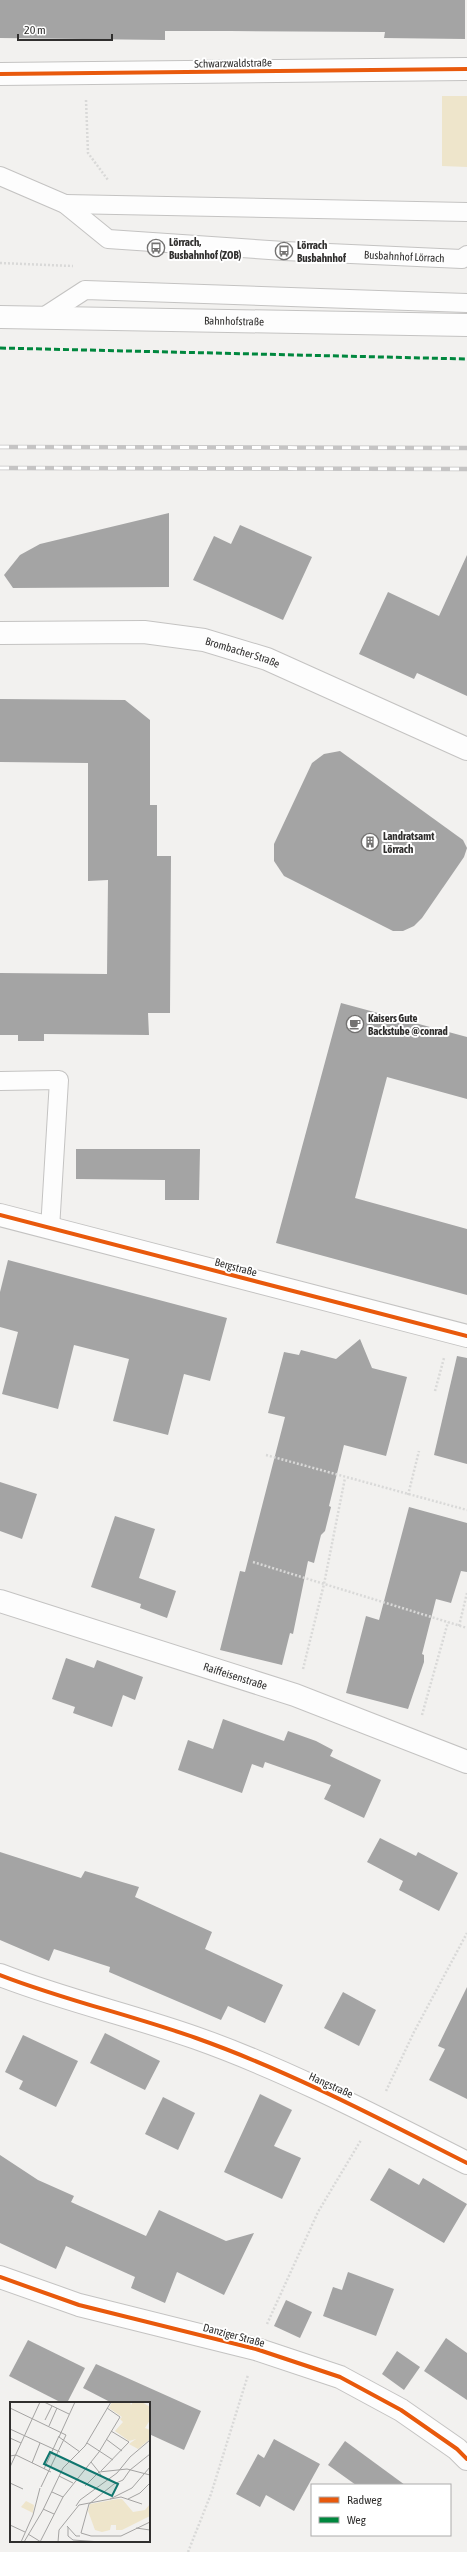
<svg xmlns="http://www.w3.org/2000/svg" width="467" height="2552" viewBox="0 0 467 2552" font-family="'Asap Condensed',sans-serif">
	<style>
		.green { fill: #eee5cb }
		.building { fill: #a4a4a4 }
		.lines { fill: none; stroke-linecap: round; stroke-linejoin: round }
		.service-casing { stroke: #c4c3c2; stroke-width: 20 }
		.minor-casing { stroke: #c4c3c2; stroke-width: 24 }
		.secondary-casing { stroke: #c4c3c2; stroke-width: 24 }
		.path { stroke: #d9d9d8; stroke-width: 2.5; stroke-dasharray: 2 2; stroke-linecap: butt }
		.service { stroke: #fdfdfd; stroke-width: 18 }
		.minor { stroke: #fdfdfd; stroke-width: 22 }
		.secondary { stroke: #fdfdfd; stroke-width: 22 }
		.rail-casing { stroke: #c5c4c4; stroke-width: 4.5 }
		.rail { stroke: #fff; stroke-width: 3; stroke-dasharray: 9; stroke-linecap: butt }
		.quiet { stroke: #00873e; stroke-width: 3; stroke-dasharray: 6 3; stroke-linecap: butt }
		.cycleway-casing { stroke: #fff; stroke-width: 6 }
		.cycleway { stroke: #e8590c; stroke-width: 4 }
		.labels { text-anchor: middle; stroke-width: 4; stroke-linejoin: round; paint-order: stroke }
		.street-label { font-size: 11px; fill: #302f2e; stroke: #fff }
		.poi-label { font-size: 11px; font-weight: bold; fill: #302f2e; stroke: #fff; text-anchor: start }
		.inset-road { fill: none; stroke: #a4a3a2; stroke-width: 1 }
		.view { fill: #0f766e; fill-opacity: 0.15; stroke: #0f766e; stroke-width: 2 }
		.inset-edge { fill: none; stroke: #302f2e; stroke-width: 2 }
	</style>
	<rect width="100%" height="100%" fill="#f2f1ef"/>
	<polygon class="green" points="442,96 467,96 467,167 442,166"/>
	<g class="building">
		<polygon points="0,0 465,0 465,39 384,38 385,32 230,31 165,31 165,40 0,38"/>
		<polygon points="169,513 169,587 13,588 4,575 20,555 40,544"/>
		<polygon points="240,525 312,557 283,620 193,580 214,536 231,544"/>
		<polygon points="467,555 467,696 417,673 414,679 359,654 388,592 439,616"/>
		<polygon points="0,699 125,700 150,720 150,805 157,805 157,856 171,856 170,1013 148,1013 149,1035 44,1034 44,1041 18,1041 18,1035 0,1035 0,973 107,974 108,880 88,881 88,763 0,762"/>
		<polygon points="340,751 463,840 467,848 464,857 422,918 414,926 403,931 393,931 284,876 274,861 274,844 312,763 324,754"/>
		<polygon points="341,1003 467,1037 467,1099 387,1077 355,1198 467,1229 467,1295 276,1243"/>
		<polygon points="76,1149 200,1149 199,1200 165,1200 165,1180 76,1179"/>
		<polygon points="8,1260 227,1318 210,1381 184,1374 168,1435 113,1421 129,1359 74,1345 58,1409 2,1394 18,1332 0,1327 0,1292"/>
		<polygon points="360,1339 372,1368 407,1377 386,1456 344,1445 329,1506 331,1507 325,1531 321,1535 314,1563 308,1561 293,1634 290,1633 282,1665 220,1650 240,1571 245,1572 285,1417 268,1413 284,1352 299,1355 301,1350 336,1359"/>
		<polygon points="457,1356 467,1358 467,1464 434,1455"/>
		<polygon points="0,1482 37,1494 22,1539 0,1531"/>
		<polygon points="409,1507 467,1523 467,1572 461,1571 451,1603 436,1599 422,1654 424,1655 424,1662 408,1709 346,1693 366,1616 379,1620"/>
		<polygon points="115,1516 155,1529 139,1578 176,1591 167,1618 140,1608 141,1604 91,1587"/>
		<polygon points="66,1658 94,1668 97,1660 143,1677 135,1700 123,1695 112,1727 73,1713 75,1707 52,1699"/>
		<polygon points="223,1719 284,1741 288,1731 316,1741 333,1750 330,1756 381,1780 364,1818 324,1799 331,1785 265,1762 263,1768 252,1764 242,1793 178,1770 188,1740 213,1749"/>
		<polygon points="380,1838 416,1856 418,1852 458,1873 439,1911 399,1890 403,1881 367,1862"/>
		<polygon points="0,1852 81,1878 85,1871 139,1887 135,1897 212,1932 205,1949 283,1985 265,2023 228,2006 221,2020 109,1972 110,1967 54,1949 49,1961 0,1940"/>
		<polygon points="467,1987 467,2099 429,2080 445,2049 438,2046"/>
		<polygon points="343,1992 376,2010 359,2046 324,2028"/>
		<polygon points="105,2033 160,2061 145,2090 90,2063"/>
		<polygon points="23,2035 78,2061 56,2107 19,2089 23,2081 5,2072"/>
		<polygon points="260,2094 292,2110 274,2146 301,2158 282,2199 224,2172"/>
		<polygon points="163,2097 195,2113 178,2150 145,2134"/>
		<polygon points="0,2155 38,2180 74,2196 71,2202 146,2236 159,2210 226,2241 254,2233 224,2295 177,2272 165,2303 131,2288 135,2277 66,2246 56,2269 0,2243"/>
		<polygon points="389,2168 419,2185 423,2178 467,2204 444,2243 370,2200"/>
		<polygon points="348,2272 394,2289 376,2336 323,2316 333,2287 342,2290"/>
		<polygon points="286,2300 312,2312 300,2338 274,2326"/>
		<polygon points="446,2338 467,2353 467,2400 424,2371"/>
		<polygon points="28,2340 85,2368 67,2403 62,2403 9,2376"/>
		<polygon points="397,2351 420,2367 404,2390 382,2374"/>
		<polygon points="96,2364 201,2411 184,2450 149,2434 149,2403 112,2403 83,2388"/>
		<polygon points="274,2439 320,2464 294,2511 266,2495 260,2507 236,2494 258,2454 264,2458"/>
		<polygon points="345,2441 405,2485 356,2485 328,2465"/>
	</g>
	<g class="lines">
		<defs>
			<g id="service">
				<path id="s1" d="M0 176 65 204 108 239 284 251 462 259 467 255"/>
				<polyline points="65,204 467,212"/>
				<polyline points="45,316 85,290 467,303"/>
				<polyline points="0,1081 59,1080 50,1229"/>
			</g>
			<g id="minor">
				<polyline points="0,74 467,69"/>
				<polyline points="0,1215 467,1336"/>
				<path id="s2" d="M0 1601 295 1695 467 1762"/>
				<path d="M0 1975C64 2000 131 2015 196 2038 289 2071 378 2118 467 2163"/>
				<polyline points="0,2277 79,2305 256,2349 340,2377 401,2410 457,2449 467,2459"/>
			</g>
			<g id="secondary">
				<path id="s3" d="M0 317 467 325"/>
				<path id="s4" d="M0 633 144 632 204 640 267 659 467 749"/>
			</g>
		</defs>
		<use href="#service" class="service-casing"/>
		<use href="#minor" class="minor-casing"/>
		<use href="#secondary" class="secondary-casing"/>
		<g class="path">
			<polyline points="86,100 88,153 108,180"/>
			<polyline points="0,263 73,266"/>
			<polyline points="435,1391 444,1358"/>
			<polyline points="266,1455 467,1510"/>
			<polyline points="408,1495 419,1451"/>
			<polyline points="253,1562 467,1628"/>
			<polyline points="459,1626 467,1593"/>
			<polyline points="303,1669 324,1584 345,1478"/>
			<polyline points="422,1715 448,1622"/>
			<polyline points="386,2091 414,2032 467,1933"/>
			<polyline points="267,2324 318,2212 361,2140"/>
			<polyline points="188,2552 211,2494 248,2375"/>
		</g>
		<use href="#service" class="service"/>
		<use href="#minor" class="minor"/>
		<use href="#secondary" class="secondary"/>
		<defs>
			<g id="rail">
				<polyline points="0,447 467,448"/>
				<polyline points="0,468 467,469"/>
			</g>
		</defs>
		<use href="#rail" class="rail-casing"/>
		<use href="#rail" class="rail"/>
		<polyline class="quiet" points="0,348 467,359"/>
		<defs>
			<g id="cycleway">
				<polyline points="0,74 467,69"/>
				<polyline points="0,1215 467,1336"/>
				<path d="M0 1975C64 2000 131 2015 196 2038 289 2071 378 2118 467 2163"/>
				<polyline points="0,2277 79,2305 256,2349 340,2377 401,2410 457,2449 467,2459"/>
			</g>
		</defs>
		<use href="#cycleway" class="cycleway-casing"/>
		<use href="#cycleway" class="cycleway"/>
	</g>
	<defs>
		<symbol id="bus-ring" viewBox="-11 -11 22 22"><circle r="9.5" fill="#fff" stroke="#747372" stroke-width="1.5"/><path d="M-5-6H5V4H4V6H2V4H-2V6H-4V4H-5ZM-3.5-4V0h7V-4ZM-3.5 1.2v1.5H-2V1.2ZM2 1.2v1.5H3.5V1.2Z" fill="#747372"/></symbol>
		<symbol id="building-ring" viewBox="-11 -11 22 22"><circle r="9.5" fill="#fff" stroke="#747372" stroke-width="1.5"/><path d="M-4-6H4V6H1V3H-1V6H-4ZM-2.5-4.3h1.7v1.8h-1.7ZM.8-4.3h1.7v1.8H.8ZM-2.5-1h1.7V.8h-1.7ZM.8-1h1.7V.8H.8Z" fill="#747372"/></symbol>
		<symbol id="cafe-ring" viewBox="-11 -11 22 22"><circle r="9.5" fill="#fff" stroke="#747372" stroke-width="1.5"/><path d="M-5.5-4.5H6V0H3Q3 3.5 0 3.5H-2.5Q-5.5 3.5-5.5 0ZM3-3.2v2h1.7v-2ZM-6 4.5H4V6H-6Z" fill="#747372"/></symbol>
	</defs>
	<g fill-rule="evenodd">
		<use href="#bus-ring" x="146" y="238" width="20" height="20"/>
		<use href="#bus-ring" x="274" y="241" width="20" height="20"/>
		<use href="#building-ring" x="360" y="832" width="20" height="20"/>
		<use href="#cafe-ring" x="345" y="1014" width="20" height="20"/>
	</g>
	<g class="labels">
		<g class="street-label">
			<text transform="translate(233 63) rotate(-1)" y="4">Schwarzwaldstraße</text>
			<text dy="4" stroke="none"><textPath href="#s1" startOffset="423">Busbahnhof Lörrach</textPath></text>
			<text dy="4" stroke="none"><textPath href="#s3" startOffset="234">Bahnhofstraße</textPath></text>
			<text dy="4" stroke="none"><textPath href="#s4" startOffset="245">Brombacher Straße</textPath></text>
			<text transform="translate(236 1267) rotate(15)" y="4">Bergstraße</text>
			<text dy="4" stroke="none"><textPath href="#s2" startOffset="247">Raiffeisenstraße</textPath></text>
			<text transform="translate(331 2085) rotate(24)" y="4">Hangstraße</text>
			<text transform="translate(234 2335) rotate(15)" y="4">Danziger Straße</text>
		</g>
		<g class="poi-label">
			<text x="169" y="246">Lörrach,<tspan x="169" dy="13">Busbahnhof (ZOB)</tspan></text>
			<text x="297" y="249">Lörrach<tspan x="297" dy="13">Busbahnhof</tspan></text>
			<text x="383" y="840">Landratsamt<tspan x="383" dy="13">Lörrach</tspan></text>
			<text x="368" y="1022">Kaisers Gute<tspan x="368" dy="13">Backstube @conrad</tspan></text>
		</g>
	</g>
	<g transform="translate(10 2402)">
		<rect width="140" height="140" fill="#f2f1ef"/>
		<path d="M102 0H120L121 3 123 0H132L140 5V18L135 26 140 28V37L128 47 119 42 126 37 119 39 105 29 113 20 110 17 112 15 99 6ZM108 97H112L123 110 135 108 140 102V114L112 128H106V123H101L100 128 92 130 85 128 78 109 80 102ZM16 99 24 103 23 111 11 105Z" fill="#eee5cb"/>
		<path class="inset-road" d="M34 0 59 12M65 0 49 35 70 50M0 6 56 33 31 85M35 18 42 4M39 24 47 6M0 27 50 50M0 36 11 41M96 37 112 49M77 41 103 58M140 52 120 68 113 78 104 82 79 102 71 131 81 134H111L140 120M0 54 6 53 41 70M81 60 89 70 117 67 140 73M22 61 30 41M0 65 30 0M34 67 49 34M91 69 119 40 101 29M49 74 63 81M0 81 13 87M75 84 89 70 91 73M42 90 53 95M100 97 122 86 140 65M118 97 130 91 140 81M66 104 70 98 107 71 120 55 140 38M33 107 44 112M0 123 15 130M57 124 66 134H70M58 125V134L63 138 91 140M126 126 140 128M18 132 31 140M11 140 23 113 30 86M14 140 33 108 53 66 75 44 101 0M30 140 53 95 89 50 110 15 97 6M48 140 49 128 69 103 111 95 132 102"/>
		<path class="view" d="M40 50 108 82 102 94 34 62Z"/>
		<rect width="140" height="140" class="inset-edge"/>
	</g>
	<rect x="311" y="2484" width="140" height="52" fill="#ffffff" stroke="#acacab"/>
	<rect x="319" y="2497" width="20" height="6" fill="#e8590c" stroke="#acacab"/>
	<text x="347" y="2504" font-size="12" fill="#302f2e">Radweg</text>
	<rect x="319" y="2517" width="20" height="6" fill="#00873e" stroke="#acacab"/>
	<text x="347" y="2524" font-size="12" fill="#302f2e">Weg</text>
	<path d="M18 34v6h94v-6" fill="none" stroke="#302f2e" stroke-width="2"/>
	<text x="24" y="34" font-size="12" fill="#302f2e" stroke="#ffffff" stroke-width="3" paint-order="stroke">20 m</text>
</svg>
